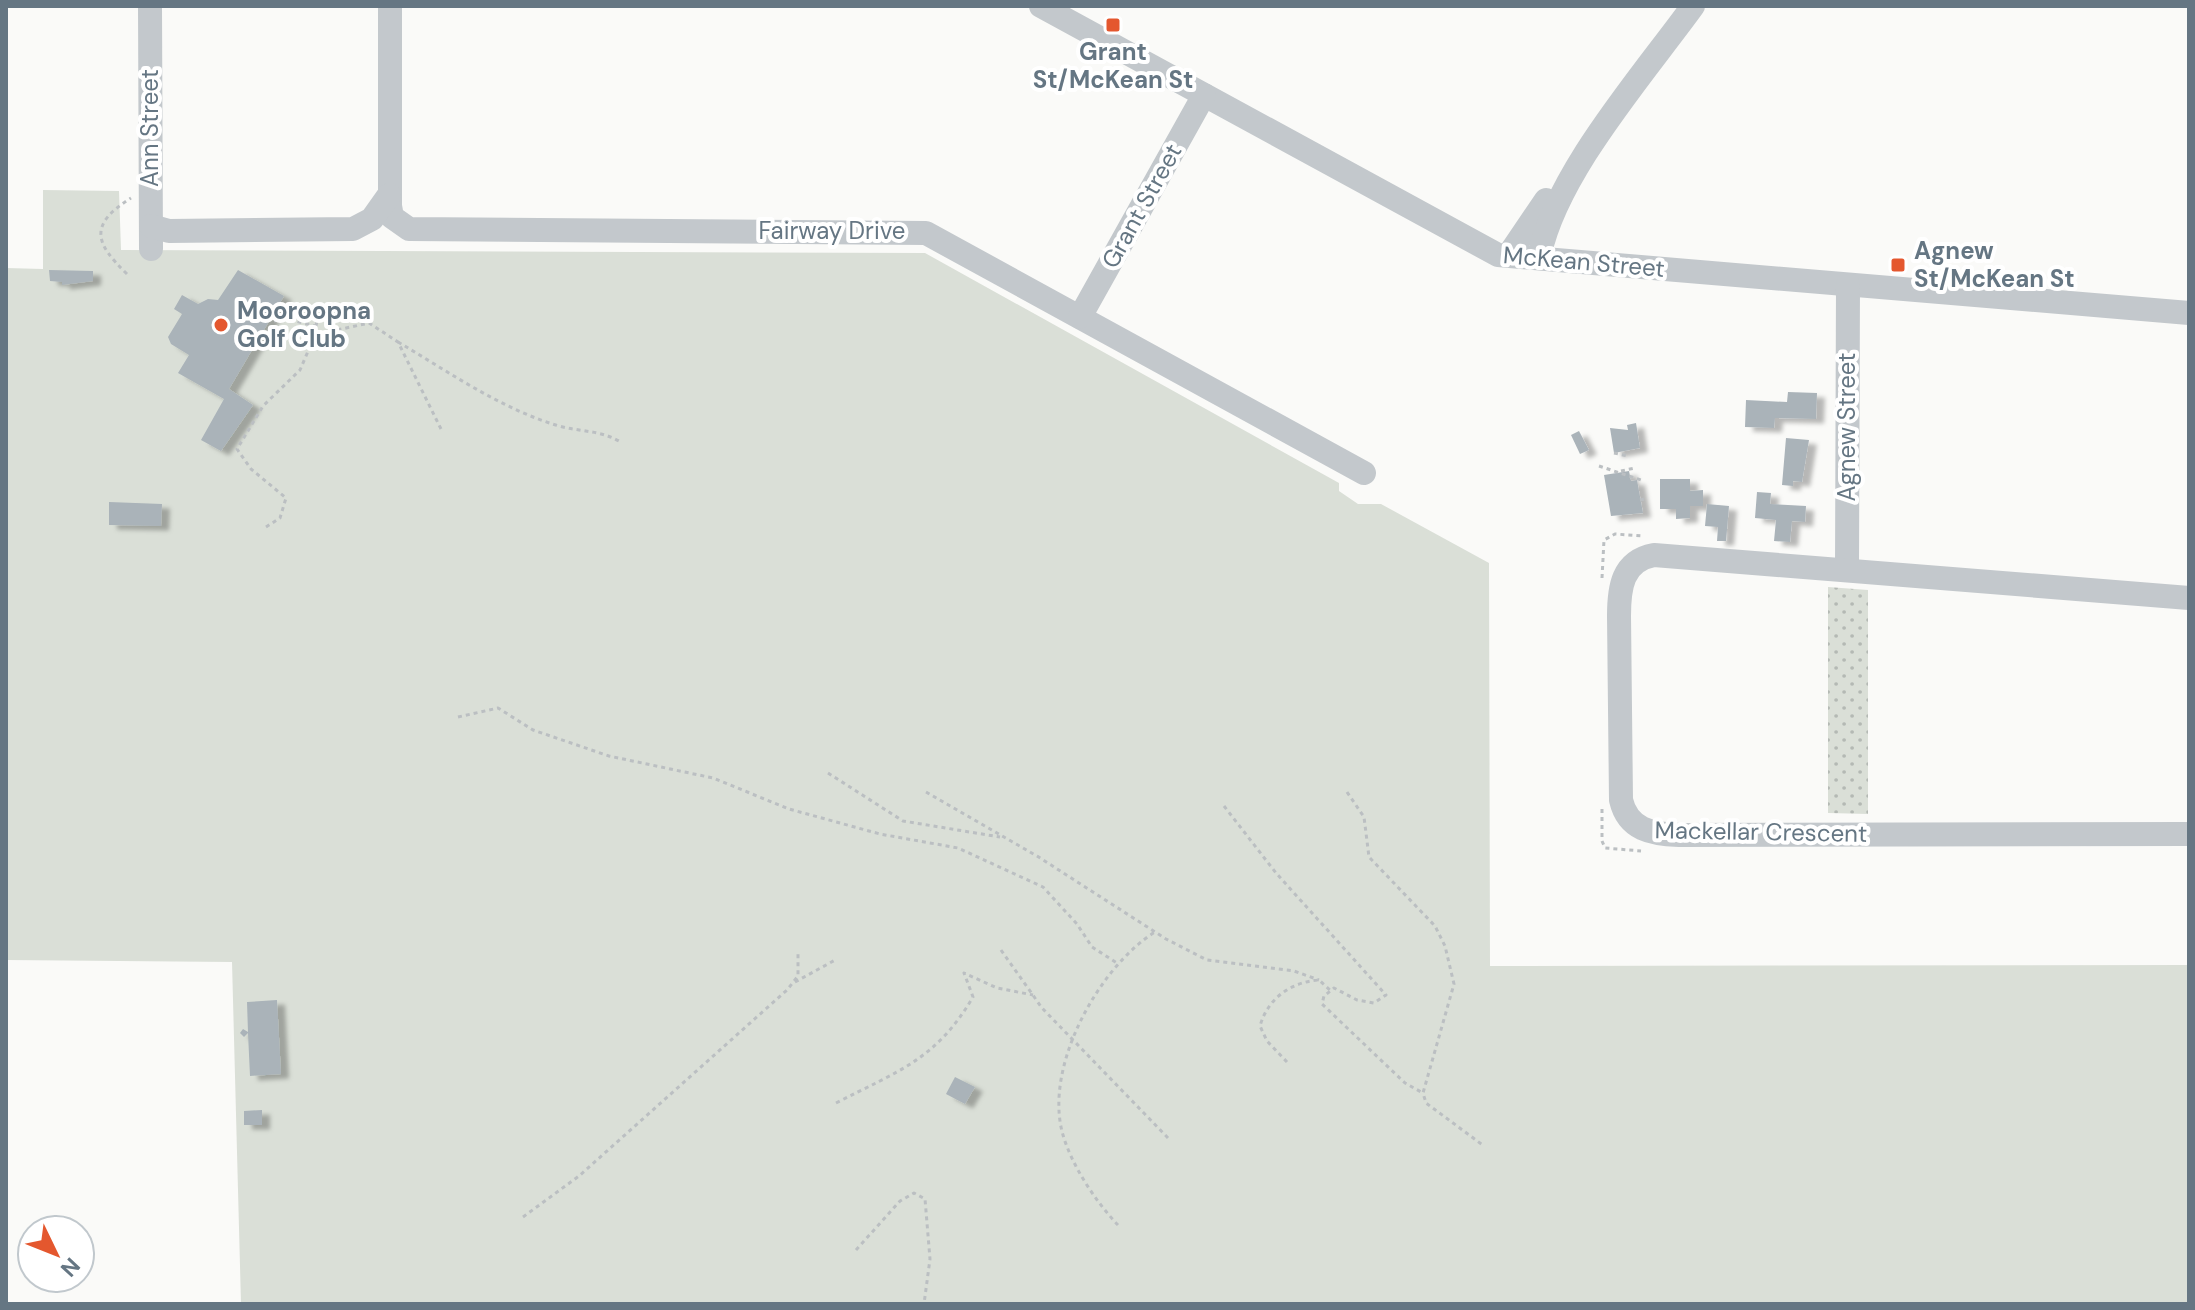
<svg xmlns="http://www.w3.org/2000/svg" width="2195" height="1310" viewBox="0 0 2195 1310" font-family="'DM Sans',sans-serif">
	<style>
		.green { fill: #dadfd7 }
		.park { fill: url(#park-dots) }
		.building { fill: #aab3b9; filter: url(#shadow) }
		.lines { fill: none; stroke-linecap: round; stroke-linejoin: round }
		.path { stroke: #bbbfc2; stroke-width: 3; stroke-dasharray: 4 4; stroke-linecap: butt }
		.minor { stroke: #c3c8cc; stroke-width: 24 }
		.poi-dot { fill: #e4572e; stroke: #fff; stroke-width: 3 }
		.labels { text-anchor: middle; stroke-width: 8; stroke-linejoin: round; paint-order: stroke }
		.poi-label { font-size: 24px; font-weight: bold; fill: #657683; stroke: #fff; text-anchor: start }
		.street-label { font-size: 24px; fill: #657683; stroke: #fff }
	</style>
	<defs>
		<pattern id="park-dots" width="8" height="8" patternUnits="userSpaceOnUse" patternTransform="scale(2)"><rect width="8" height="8" fill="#dadfd7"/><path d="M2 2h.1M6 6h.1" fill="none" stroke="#b4b9b4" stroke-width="1.8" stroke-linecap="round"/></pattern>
		<filter id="shadow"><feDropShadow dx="8" dy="4.5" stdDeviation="2" flood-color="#0004"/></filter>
	</defs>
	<rect width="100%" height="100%" fill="#fafaf8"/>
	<polygon class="green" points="43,190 119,191 121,250 925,253 1339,483 1339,491 1358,504 1381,504 1489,563 1490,966 2189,965 2189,1304 241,1304 232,962 6,960 6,268 43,269"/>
	<polygon class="park" points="1828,587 1868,590 1868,814 1828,813"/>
	<g class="building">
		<polygon points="49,270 93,271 93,281 62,285 62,282 50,281"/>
		<polygon points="238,270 284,296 229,389 253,405 221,451 201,440 224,399 178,373 189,355 171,344 168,337 182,314 174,309 182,295 198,304 208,299 218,300"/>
		<polygon points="1788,392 1817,393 1816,419 1775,418 1774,428 1745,427 1746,400 1787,402"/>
		<polygon points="1636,423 1640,448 1614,453 1610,428 1628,430 1627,425"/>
		<polygon points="1579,431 1589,450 1580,454 1571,435"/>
		<polygon points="1786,438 1809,440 1802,482 1793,481 1793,486 1782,485"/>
		<polygon points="1629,471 1631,481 1637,480 1643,513 1611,516 1604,475"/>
		<polygon points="1660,479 1690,479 1690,491 1703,490 1703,506 1690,506 1690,518 1676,519 1676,509 1660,509"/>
		<polygon points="1757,492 1771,493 1770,504 1806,506 1805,522 1792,521 1790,542 1774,541 1776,520 1755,518"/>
		<polygon points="109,502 162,504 161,526 109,525"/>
		<polygon points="1707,504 1729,506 1726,541 1717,541 1718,527 1705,526"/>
		<polygon points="277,1000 281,1074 250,1076 248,1033 244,1037 240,1033 243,1029 248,1032 247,1002"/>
		<polygon points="955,1077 975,1087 965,1104 946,1094"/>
		<polygon points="262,1110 262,1125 244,1125 244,1111"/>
	</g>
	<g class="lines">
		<g class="path">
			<path d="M127 274C95 243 88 225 131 198"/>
			<polyline points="274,321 287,319 315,326"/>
			<polyline points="314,335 369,323 398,342 442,431"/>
			<path d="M398 342C449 372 501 409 559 426 581 432 599 430 619 441"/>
			<polyline points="1614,453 1628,456"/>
			<polyline points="1599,466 1641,480"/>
			<polyline points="1621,471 1635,468"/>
			<polyline points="1640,500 1645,499"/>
			<polyline points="266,527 280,518 286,498 251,469 237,449 263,406 300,370 312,342 321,305"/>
			<polyline points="1602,578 1604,540 1615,534 1644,536"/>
			<polyline points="458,717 498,708 533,730 609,756 713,778 789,809 880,834 958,848 1043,887 1077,924 1092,947 1117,963"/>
			<polyline points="828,773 903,821 1000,837"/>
			<polyline points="926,792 1037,856 1166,939 1207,960 1294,971 1319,980"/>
			<polyline points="1347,792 1364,817 1369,857 1435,926 1445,946 1454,984 1423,1093 1426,1103 1484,1146"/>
			<polyline points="1224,806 1276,873 1386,995 1374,1003 1357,1000 1334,988 1324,996 1322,1004 1405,1083 1423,1093"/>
			<polyline points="1602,809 1602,841 1605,848 1641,851"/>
			<polyline points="1001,950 1042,1008 1170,1140"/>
			<polyline points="795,982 837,959"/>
			<path d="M1287 1062 1267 1041 1260 1026C1268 998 1291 982 1319 980L1331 991"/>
			<path d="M836 1103C898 1071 936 1060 973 997L964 973 997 988 1033 995"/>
			<polyline points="523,1217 579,1176 787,990 798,976 798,951"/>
			<path d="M1118 1225C1096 1202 1072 1166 1063 1135 1043 1067 1099 967 1155 932"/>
			<polyline points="856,1250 900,1201 914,1193 925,1199 930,1259 924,1304"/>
		</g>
		<g class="minor">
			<polyline points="150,6 151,249"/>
			<polyline points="390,6 390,206 392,217 409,229 926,233 1364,473"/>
			<polyline points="1041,6 1498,255 2189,313"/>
			<polyline points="151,226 169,231 353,229 372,219 389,195"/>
			<polyline points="1508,256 1546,200"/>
			<path d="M1539 258C1554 176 1643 75 1693 6"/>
			<polyline points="1080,317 1204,95"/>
			<polyline points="1847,569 1848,285"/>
			<path d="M2189 598 1654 555C1622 561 1619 588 1619 616L1621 800C1628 830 1652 834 1679 835L2189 834"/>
		</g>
	</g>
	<g class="poi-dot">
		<rect x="1105" y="17" width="16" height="16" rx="4"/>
		<rect x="1890" y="257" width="16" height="16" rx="4"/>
		<circle cx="221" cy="325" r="8"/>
	</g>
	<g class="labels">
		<g class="poi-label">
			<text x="1113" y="60" text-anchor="middle">Grant<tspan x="1113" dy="28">St/McKean St</tspan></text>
			<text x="1914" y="259">Agnew<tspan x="1914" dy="28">St/McKean St</tspan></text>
			<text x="237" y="319">Mooroopna<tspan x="237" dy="28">Golf Club</tspan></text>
		</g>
		<g class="street-label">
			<text transform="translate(150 128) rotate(-90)" y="8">Ann Street</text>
			<text transform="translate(1142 206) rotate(-61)" y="8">Grant Street</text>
			<text x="832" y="239">Fairway Drive</text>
			<text transform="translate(1584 262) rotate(5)" y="8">McKean Street</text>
			<text transform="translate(1847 427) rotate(-90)" y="8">Agnew Street</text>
			<text transform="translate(1761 832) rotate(1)" y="8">Mackellar Crescent</text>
		</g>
	</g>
	<rect width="2195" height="1310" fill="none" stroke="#657683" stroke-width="16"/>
	<g transform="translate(56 1254) rotate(133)"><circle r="38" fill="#ffffff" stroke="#c1c8cd" stroke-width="2"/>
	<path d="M0-6L14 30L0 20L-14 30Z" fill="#e4572e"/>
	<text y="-12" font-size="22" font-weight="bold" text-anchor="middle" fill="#657683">N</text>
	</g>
</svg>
